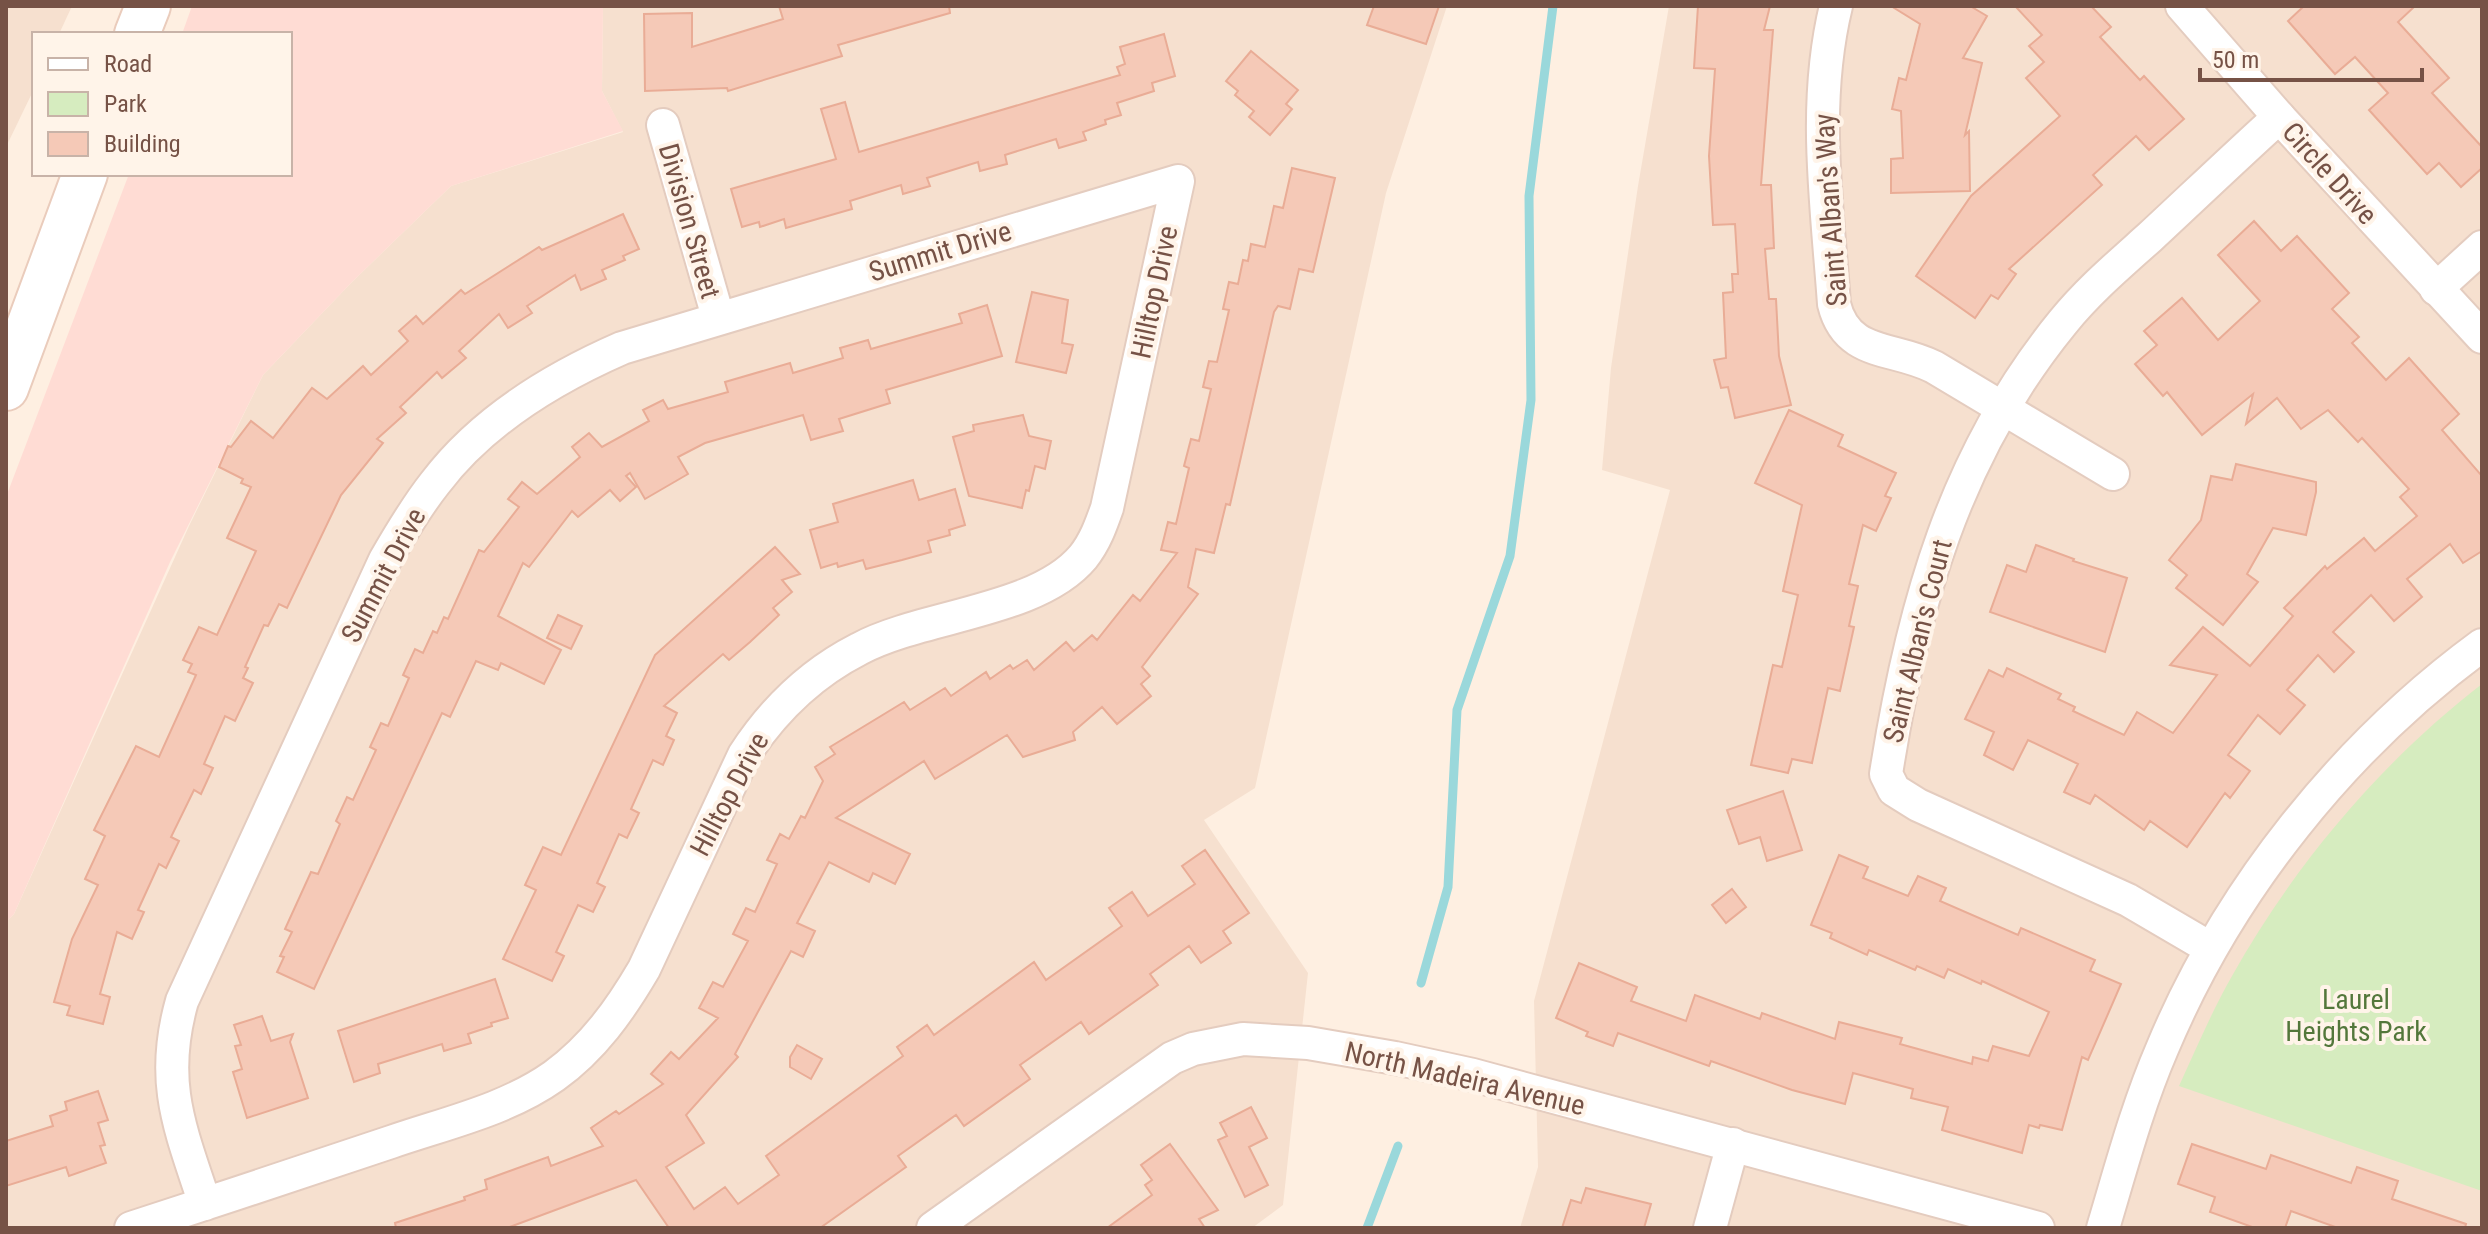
<svg xmlns="http://www.w3.org/2000/svg" width="2488" height="1234" viewBox="0 0 2488 1234" font-family="'Roboto Condensed',sans-serif">
	<style>
		.residential { fill: #f6e0cf }
		.commercial { fill: #ffdcd4 }
		.green { fill: #d6ecbf }
		.lines { fill: none; stroke-linecap: round; stroke-linejoin: round }
		.stream { stroke: #9ad8db; stroke-width: 9 }
		.building { fill: #f5c9b7; stroke: #e9ac96; stroke-width: 2 }
		.minor-casing { stroke: #e4ccbf; stroke-width: 36 }
		.secondary-casing { stroke: #eaccbc; stroke-width: 48 }
		.minor { stroke: #fff; stroke-width: 32 }
		.secondary { stroke: #fff; stroke-width: 44 }
		.labels { text-anchor: middle; stroke-width: 8; stroke-linejoin: round; paint-order: stroke }
		.street-label { font-size: 28px; fill: #765246; stroke: #fff4e9 }
		.park-label { font-size: 28px; fill: #53773b; stroke: #fff4e9 }
	</style>
	<rect width="100%" height="100%" fill="#feefe1"/>
	<g class="residential">
		<polygon points="6,6 72,6 59,34 34,34 34,89 6,147"/>
		<polygon points="603,6 1447,6 1386,193 1255,788 1204,820 1308,973 1283,1205 1252,1228 6,1228 6,922 14,914 189,526 263,375 351,283 451,186 623,132 602,91"/>
		<polygon points="1669,6 2482,6 2482,1228 1520,1228 1538,1167 1534,1001 1670,490 1602,470 1611,368 1638,186"/>
	</g>
	<polygon class="commercial" points="192,6 603,6 602,91 623,131 451,186 351,283 263,375 170,562 14,914 6,922 6,497 129,174 290,174 290,34 182,34"/>
	<path class="green" d="M2482 684V1191L2179 1086C2196 1049 2212 1011 2232 976 2294 865 2381 762 2482 684Z"/>
	<g class="lines">
		<g class="stream">
			<polyline points="1421,983 1448,887 1457,710 1510,556 1531,400 1529,196 1553,6"/>
			<polyline points="1367,1228 1398,1146"/>
		</g>
	</g>
	<g class="building">
		<polygon points="779,6 949,6 950,13 838,45 842,56 728,91 727,88 645,91 644,14 692,13 692,47 783,19"/>
		<polygon points="1374,6 1439,6 1426,44 1367,25"/>
		<polygon points="1698,6 1770,6 1764,30 1773,30 1761,185 1771,185 1774,248 1765,249 1769,299 1776,299 1779,356 1791,405 1735,418 1728,387 1721,388 1714,360 1726,358 1723,293 1733,292 1732,274 1738,274 1735,224 1713,225 1709,156 1715,69 1694,68"/>
		<polygon points="1891,6 1970,6 1987,16 1963,58 1982,63 1965,135 1969,131 1970,191 1891,193 1891,159 1903,158 1901,111 1892,109 1899,78 1906,80 1920,24"/>
		<polygon points="2015,6 2091,6 2111,27 2100,37 2140,80 2144,76 2184,119 2149,150 2136,136 2093,175 2102,185 2009,269 2016,274 1998,299 1991,295 1975,318 1916,276 1971,196 2060,116 2026,78 2044,62 2029,46 2042,35"/>
		<polygon points="2304,6 2415,6 2398,22 2449,78 2432,93 2482,147 2482,168 2461,187 2439,163 2427,174 2369,110 2388,93 2355,57 2335,74 2288,21"/>
		<polygon points="1164,34 1175,76 1152,83 1154,91 1117,103 1121,115 1105,120 1106,124 1083,132 1086,140 1059,148 1056,139 1005,155 1007,164 980,171 978,162 927,178 930,186 903,194 901,185 850,201 852,209 786,228 784,219 760,227 759,222 742,227 731,189 836,159 821,109 845,102 859,152 1120,75 1117,67 1125,64 1120,47"/>
		<polygon points="1251,51 1298,90 1286,104 1292,109 1270,135 1249,117 1254,111 1235,95 1238,91 1226,81"/>
		<polygon points="1292,168 1335,178 1313,272 1299,269 1290,309 1278,306 1274,312 1230,505 1226,504 1214,553 1196,549 1188,587 1198,594 1142,667 1150,676 1141,684 1151,696 1117,724 1102,707 1073,732 1075,740 1023,757 1007,735 935,779 924,761 836,818 910,854 895,884 873,873 869,882 829,862 797,923 815,931 803,957 791,951 735,1054 738,1057 686,1115 704,1143 666,1167 694,1209 725,1187 738,1204 779,1175 766,1156 903,1056 897,1047 927,1025 934,1035 1034,962 1046,980 1122,926 1109,908 1132,892 1148,916 1195,884 1182,866 1205,850 1249,913 1223,931 1231,943 1201,963 1189,946 1150,974 1158,985 1089,1034 1081,1022 1020,1065 1030,1079 964,1126 956,1115 898,1156 906,1167 820,1228 669,1228 636,1180 507,1228 396,1228 395,1223 465,1200 464,1197 487,1189 485,1180 548,1157 551,1166 603,1146 591,1128 616,1111 619,1114 663,1084 651,1074 671,1052 679,1059 718,1018 699,1008 713,982 723,987 748,941 733,934 746,908 755,912 777,864 767,860 780,834 789,839 801,816 805,818 823,781 815,767 835,754 830,747 904,702 910,710 945,688 951,696 986,672 990,679 1010,665 1013,669 1027,660 1034,670 1066,642 1074,651 1092,635 1097,640 1133,595 1140,601 1177,553 1161,550 1168,522 1176,524 1189,468 1184,466 1191,439 1199,441 1211,389 1203,387 1209,361 1217,362 1229,310 1223,309 1229,282 1238,284 1243,260 1248,261 1251,244 1265,247 1274,206 1283,208"/>
		<polygon points="623,214 639,249 623,256 625,260 602,270 606,279 581,290 575,275 527,306 532,313 508,328 499,314 459,351 466,358 442,378 437,372 400,407 406,413 377,439 383,443 341,495 287,608 279,604 268,626 264,625 245,667 248,668 243,678 253,683 235,721 225,716 204,764 213,768 201,794 194,790 171,837 179,841 166,868 159,864 138,910 144,912 132,939 117,932 100,994 110,997 103,1024 67,1015 70,1006 54,1002 72,939 98,885 85,879 105,836 94,830 136,746 159,757 196,675 188,672 192,664 183,660 199,627 217,635 256,551 227,538 251,487 241,483 243,479 219,467 228,446 231,447 251,421 273,438 312,388 327,399 363,366 371,375 408,341 399,331 416,316 423,324 461,290 465,294 539,247 542,250"/>
		<polygon points="2254,221 2281,251 2297,236 2349,293 2332,309 2359,337 2352,343 2386,380 2409,358 2459,414 2442,430 2482,476 2482,551 2463,563 2450,544 2407,579 2422,597 2394,621 2371,595 2333,632 2354,652 2334,672 2318,655 2287,690 2305,705 2280,734 2258,715 2228,755 2250,771 2230,798 2225,793 2187,847 2150,821 2144,830 2095,795 2090,804 2064,792 2078,764 2028,740 2013,770 1984,755 1994,732 1965,719 1989,670 2003,677 2007,668 2061,694 2058,699 2075,707 2073,711 2124,735 2137,712 2173,733 2217,675 2170,665 2203,627 2250,666 2293,616 2284,608 2325,566 2327,569 2364,538 2375,551 2417,516 2400,497 2409,489 2362,438 2358,442 2328,410 2301,429 2277,398 2246,424 2253,394 2202,435 2167,392 2163,396 2135,364 2157,345 2144,331 2182,298 2218,340 2260,301 2218,255"/>
		<polygon points="1032,292 1068,300 1062,343 1073,345 1066,373 1016,362"/>
		<polygon points="987,305 1002,356 886,390 890,403 839,419 843,431 811,440 803,415 705,443 678,457 688,474 645,499 630,473 626,476 636,487 620,501 610,490 578,517 572,511 529,567 523,563 498,616 561,650 544,684 501,663 498,670 476,661 450,717 442,713 314,989 277,972 284,957 280,956 292,932 285,929 311,872 318,874 340,824 336,821 347,797 353,800 376,750 370,747 381,723 388,726 409,678 403,675 415,649 423,653 433,631 437,633 444,617 448,619 479,550 484,552 519,507 508,499 522,482 537,494 580,457 572,447 589,433 602,447 649,421 643,410 663,400 668,409 728,392 725,382 790,363 793,373 843,358 840,348 868,340 871,349 962,323 959,314"/>
		<polygon points="1789,410 1843,435 1838,446 1896,473 1885,496 1891,498 1876,531 1863,525 1849,584 1858,586 1849,626 1854,627 1840,691 1828,688 1812,763 1792,759 1788,773 1751,765 1773,665 1782,667 1798,595 1783,591 1802,505 1755,483"/>
		<polygon points="1023,415 1029,436 1051,441 1045,469 1035,466 1029,491 1026,490 1022,508 969,496 953,437 974,431 973,425"/>
		<polygon points="2236,464 2316,482 2316,492 2306,535 2273,528 2247,574 2258,582 2223,625 2176,588 2187,575 2169,560 2201,520 2211,476 2232,480"/>
		<polygon points="913,480 919,500 955,489 965,525 949,530 950,535 928,541 931,552 902,560 866,569 863,560 838,567 837,563 821,568 810,530 838,522 833,504"/>
		<polygon points="2036,545 2074,559 2073,561 2127,578 2105,652 1990,612 2007,565 2026,572"/>
		<polygon points="775,547 800,574 782,580 792,592 773,608 779,615 750,642 729,660 723,654 664,706 677,713 666,736 674,740 663,765 653,760 631,809 639,813 627,838 619,834 597,883 605,887 593,912 578,905 556,952 564,956 552,981 503,959 536,890 525,885 543,847 561,855 655,655"/>
		<polygon points="558,615 582,626 571,649 547,638"/>
		<polygon points="1783,791 1802,850 1767,861 1760,837 1739,844 1727,810"/>
		<polygon points="1839,855 1868,867 1863,878 1908,896 1918,876 1946,888 1940,901 2018,935 2021,928 2095,960 2090,971 2121,984 2088,1060 2082,1057 2062,1130 2040,1125 2039,1128 2029,1125 2022,1153 1942,1130 1948,1107 1911,1098 1913,1089 1853,1073 1845,1104 1792,1090 1711,1061 1709,1066 1618,1033 1613,1046 1586,1036 1588,1032 1556,1018 1579,963 1637,987 1631,1001 1686,1021 1695,995 1760,1019 1762,1013 1835,1039 1839,1022 1902,1038 1900,1044 1972,1064 1973,1057 1988,1061 1993,1046 2029,1056 2049,1012 1982,981 1981,984 1948,969 1944,978 1917,966 1915,970 1869,950 1867,955 1830,938 1832,933 1811,925"/>
		<polygon points="1732,889 1746,907 1726,923 1712,905"/>
		<polygon points="495,979 508,1018 491,1023 492,1026 468,1034 471,1043 444,1051 442,1044 378,1064 380,1073 354,1082 338,1031"/>
		<polygon points="262,1016 271,1041 293,1034 290,1042 308,1098 247,1118 233,1072 242,1069 235,1046 241,1045 234,1025"/>
		<polygon points="797,1045 822,1059 811,1079 790,1067 790,1057"/>
		<polygon points="98,1091 108,1120 98,1123 105,1145 100,1146 106,1163 69,1176 66,1167 6,1186 6,1141 53,1126 50,1116 67,1110 65,1102"/>
		<polygon points="1251,1107 1267,1138 1249,1147 1268,1185 1245,1197 1218,1140 1227,1136 1220,1123"/>
		<polygon points="1170,1144 1218,1210 1199,1219 1205,1228 1107,1228 1152,1195 1145,1185 1152,1180 1141,1165"/>
		<polygon points="2192,1144 2266,1169 2271,1155 2351,1183 2357,1167 2398,1181 2392,1199 2466,1224 2465,1228 2338,1228 2291,1211 2285,1228 2255,1228 2210,1212 2215,1197 2178,1184"/>
		<polygon points="1586,1188 1651,1204 1644,1228 1562,1228 1571,1200 1581,1203"/>
	</g>
	<g class="lines">
		<defs>
			<g id="minor">
				<path d="M1836 6C1812 104 1827 205 1834 304 1847 357 1893 346 1934 367L2113 474"/>
				<polyline points="2182,6 2279,117 2482,337"/>
				<polyline points="663,125 718,317"/>
				<polyline points="2436,289 2482,247"/>
				<path d="M2210 948 2128 900 1918 805 1894 790 1886 774C1912 608 1954 455 2063 322 2089 290 2120 264 2150 237 2193 197 2236 156 2279 117"/>
				<path d="M131 1228C218 1200 304 1171 391 1142 446 1123 506 1110 554 1076 593 1048 620 1010 644 969L744 755C774 709 810 674 859 649 922 615 1037 612 1083 557 1095 542 1101 525 1107 508L1178 181 622 348C551 379 482 421 435 483 416 507 400 534 385 560L182 1001C159 1082 180 1128 205 1204"/>
				<polyline points="933,1228 1172,1058 1193,1049 1243,1039 1308,1043 1395,1058 1473,1075 2038,1228"/>
				<polyline points="1710,1228 1733,1144"/>
				<path d="M2103 1228C2121 1168 2137 1107 2162 1049 2228 891 2343 747 2482 645"/>
			</g>
			<g id="secondary">
				<polyline points="137,34 148,6"/>
				<polyline points="6,388 85,174"/>
			</g>
		</defs>
		<use href="#minor" class="minor-casing"/>
		<use href="#secondary" class="secondary-casing"/>
		<use href="#minor" class="minor"/>
		<use href="#secondary" class="secondary"/>
	</g>
	<g class="labels">
		<g class="street-label">
			<text transform="translate(2330 173) rotate(48)" y="10">Circle Drive</text>
			<text transform="translate(1830 210) rotate(-94)" y="10">Saint Alban's Way</text>
			<text transform="translate(690 221) rotate(74)" y="10">Division Street</text>
			<text transform="translate(940 251) rotate(-17)" y="10">Summit Drive</text>
			<text transform="translate(1154 292) rotate(-78)" y="10">Hilltop Drive</text>
			<text transform="translate(383 575) rotate(-62)" y="10">Summit Drive</text>
			<text transform="translate(1917 641) rotate(-76)" y="10">Saint Alban's Court</text>
			<text transform="translate(729 794) rotate(-62)" y="10">Hilltop Drive</text>
			<text transform="translate(1465 1078) rotate(13)" y="10">North Madeira Avenue</text>
		</g>
		<g class="park-label">
			<text x="2356" y="1009">Laurel<tspan x="2356" dy="32">Heights Park</tspan></text>
		</g>
	</g>
	<rect width="2488" height="1234" fill="none" stroke="#765246" stroke-width="16"/>
	<rect x="32" y="32" width="260" height="144" fill="#fff4e9" stroke="#c8b3a8" stroke-width="2"/>
	<rect x="48" y="58" width="40" height="12" fill="#ffffff" stroke="#c8b3a8" stroke-width="2"/>
	<text x="104" y="72" font-size="24" fill="#765246">Road</text>
	<rect x="48" y="92" width="40" height="24" fill="#d6ecbf" stroke="#c8b3a8" stroke-width="2"/>
	<text x="104" y="112" font-size="24" fill="#765246">Park</text>
	<rect x="48" y="132" width="40" height="24" fill="#f5c9b7" stroke="#c8b3a8" stroke-width="2"/>
	<text x="104" y="152" font-size="24" fill="#765246">Building</text>
	<path d="M2200 68v12h222v-12" fill="none" stroke="#765246" stroke-width="4"/>
	<text x="2212" y="68" font-size="24" fill="#765246" stroke="#fff4e9" stroke-width="6" paint-order="stroke">50 m</text>
</svg>
